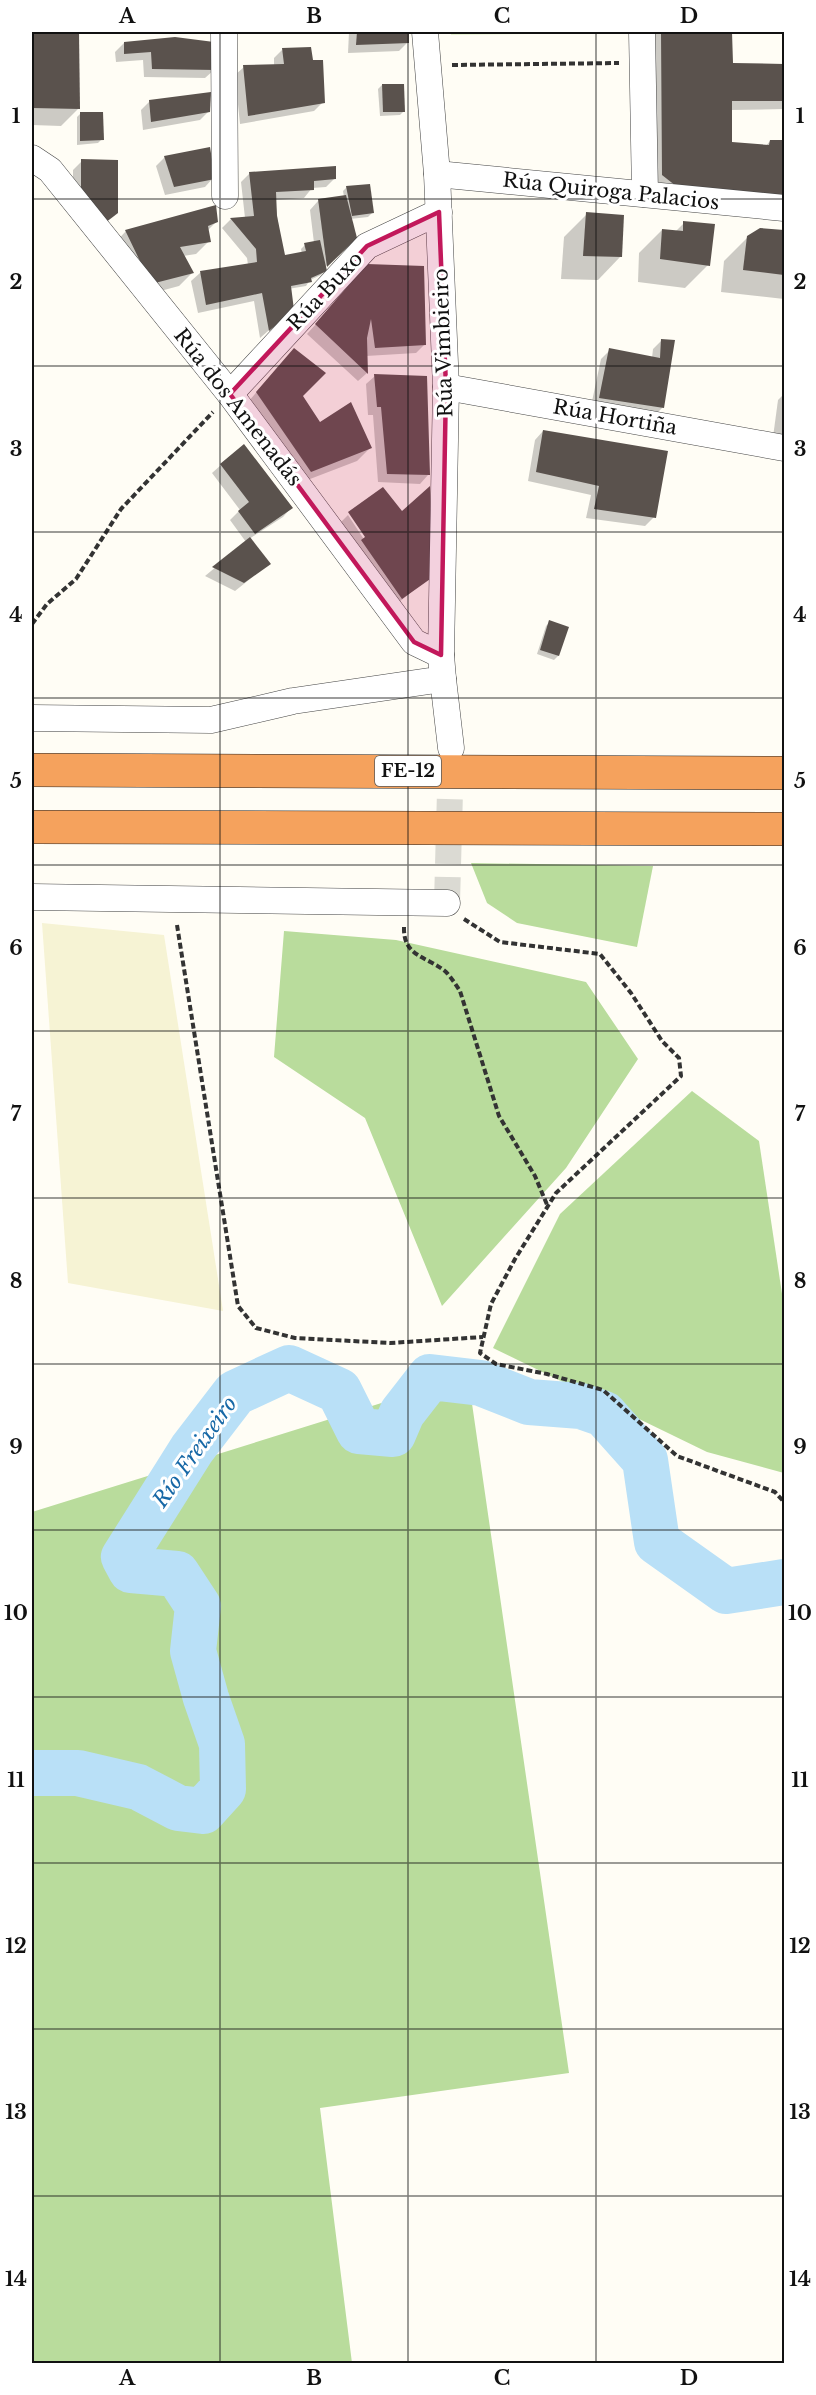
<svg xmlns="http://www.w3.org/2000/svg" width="816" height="2395" viewBox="0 0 816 2395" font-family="'Libre Baskerville',serif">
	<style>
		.farmland { fill: #f6f3d4 }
		.forest { fill: #b9dc9c }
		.pitch { fill: #e6f2cf }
		.shadow { fill: #0003 }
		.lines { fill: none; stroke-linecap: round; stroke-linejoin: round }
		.river { stroke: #b9e0f7; stroke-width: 46 }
		.building { fill: #5a524d }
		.street-tunnel { stroke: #dbdad3; stroke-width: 26; stroke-dasharray: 26 13; stroke-linecap: butt }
		.street-casing { stroke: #444; stroke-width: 27 }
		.highway-casing { stroke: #222; stroke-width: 34 }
		.path { stroke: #333; stroke-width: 4; stroke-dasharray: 6 3; stroke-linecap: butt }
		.street { stroke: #fff; stroke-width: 26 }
		.highway { stroke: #f5a25d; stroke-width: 33 }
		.marked { fill: #c2185b; fill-opacity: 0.2; stroke: #c2185b; stroke-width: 4.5; stroke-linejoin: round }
		.grid { fill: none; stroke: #111; stroke-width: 1.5; stroke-opacity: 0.55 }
		.labels { text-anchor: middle; stroke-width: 6; stroke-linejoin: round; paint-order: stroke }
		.shield { fill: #fff; stroke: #585858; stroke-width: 1.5 }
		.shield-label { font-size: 18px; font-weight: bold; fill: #111 }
		.street-label { font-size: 20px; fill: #111; stroke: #fff }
		.water-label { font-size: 21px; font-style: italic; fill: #1768a6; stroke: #fff }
		.neatline { fill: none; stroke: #111; stroke-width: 2 }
		.grid-label { font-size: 20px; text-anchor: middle; font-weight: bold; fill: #111 }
	</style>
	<rect width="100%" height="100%" fill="#fffdf5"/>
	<polygon class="farmland" points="42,923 164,935 223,1311 68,1283"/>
	<g class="forest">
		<polygon points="471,863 653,866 637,947 517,923 487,903"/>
		<polygon points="284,931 396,940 586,982 638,1059 566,1168 442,1306 365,1118 274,1057"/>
		<polygon points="692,1091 759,1141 784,1307 784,1473 707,1452 493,1348 560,1214"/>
		<polygon points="468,1376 569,2073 320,2108 352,2363 32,2363 32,1512"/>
	</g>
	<polygon class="pitch" points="451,32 620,32 620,33 451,35"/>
	<g class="shadow">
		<polygon points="32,32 77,32 78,109 61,126 32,125"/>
		<polygon points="349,32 407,32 408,42 399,51 348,53"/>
		<polygon points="645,32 784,32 784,34 731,34 731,67 733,64 784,66 784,109 731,110 728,144 765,147 770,141 784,142 784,206 654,184"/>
		<polygon points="124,43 214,70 205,78 144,77 143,60 116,62 115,52"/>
		<polygon points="282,50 323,102 314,111 240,124 235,75 244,67 274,65 274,58"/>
		<polygon points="382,85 404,111 400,115 380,116 378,89"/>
		<polygon points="150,101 209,111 200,120 143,130 141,110"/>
		<polygon points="81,113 102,139 98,143 77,145 77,117"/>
		<polygon points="165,157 213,178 205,187 165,195 156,166"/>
		<polygon points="82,161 116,212 107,221 73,199 73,170"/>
		<polygon points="250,173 335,178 326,187 312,188 304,198 275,200 283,258 302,254 301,249 305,245 314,243 310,210 318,201 344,197 343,191 347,187 372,213 368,217 350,219 355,237 324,268 325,271 321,275 310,280 306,286 288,289 283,318 260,338 254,301 198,313 191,281 200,273 248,265 247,258 222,228 231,219 245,218 241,182"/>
		<polygon points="587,214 621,256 598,280 561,279 564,237"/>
		<polygon points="217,221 207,231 209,241 196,254 183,256 192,273 179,286 138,297 113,245 126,231"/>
		<polygon points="684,223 708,265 685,288 638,282 639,253 662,230 675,232"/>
		<polygon points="760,229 784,232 784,299 721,292 724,261 748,237"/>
		<polygon points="368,266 425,344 416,353 366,356 367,373 358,381 307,334"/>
		<polygon points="662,340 663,407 654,416 591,406 601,359 610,350 652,358 653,349"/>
		<polygon points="285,359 301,396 318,422 370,448 357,461 297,484 248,402"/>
		<polygon points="375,376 428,475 420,484 378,482 373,415 368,415 366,384"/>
		<polygon points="784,394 784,439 773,437 778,400"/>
		<polygon points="543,431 654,517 645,526 586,518 591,495 528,481 535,440"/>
		<polygon points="221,465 291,508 283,517 249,539 269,564 235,591 205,576 246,542 230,520 240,510 212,473"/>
		<polygon points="348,515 367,544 431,576 393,607 341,522"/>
		<polygon points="550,622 558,656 554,660 537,654 546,626"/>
	</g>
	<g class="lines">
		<polyline class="river" points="32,1773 78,1773 138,1787 178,1808 203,1811 223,1789 222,1744 206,1698 193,1651 198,1606 177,1574 131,1570 124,1557 192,1449 235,1393 289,1368 339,1391 359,1431 393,1434 402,1413 430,1377 481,1383 529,1402 581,1406 604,1414 645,1460 657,1542 726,1591 784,1582"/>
	</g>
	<g class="building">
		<polygon points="32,32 79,32 80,109 32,108"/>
		<polygon points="357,32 409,32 409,43 356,45"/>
		<polygon points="661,32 732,32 733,63 784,64 784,101 732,101 732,142 769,145 770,140 784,140 784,197 676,186 662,175"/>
		<polygon points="175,37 214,42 216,70 152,69 151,52 124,54 124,42"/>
		<polygon points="311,47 313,60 323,60 325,103 248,116 243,65 284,64 282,48"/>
		<polygon points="382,84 404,84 405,112 383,112"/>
		<polygon points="211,92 210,112 151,122 149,100"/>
		<polygon points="80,112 103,112 104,140 80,141"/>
		<polygon points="210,147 215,179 174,187 164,156"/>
		<polygon points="81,159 118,160 118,213 105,223 81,190"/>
		<polygon points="336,166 336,179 314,181 314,190 276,192 277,216 285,255 306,251 304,243 320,240 327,271 311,278 312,282 291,286 294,310 269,331 262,293 206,305 200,271 257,262 256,249 230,218 254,216 249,172"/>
		<polygon points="370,184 374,213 352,216 346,186"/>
		<polygon points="346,195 357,238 327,267 318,199"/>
		<polygon points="216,205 218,222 208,226 211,242 180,247 194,273 151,284 125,230"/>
		<polygon points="586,212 624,215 622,257 583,256"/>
		<polygon points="683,221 715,224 710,266 660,259 662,229 683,231"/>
		<polygon points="760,228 784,230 784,275 743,270 747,236"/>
		<polygon points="367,264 424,266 426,345 375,348 371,319 367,338 368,374 315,324"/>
		<polygon points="661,339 675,340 664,408 599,398 609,348 660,358"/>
		<polygon points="294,348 326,373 303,396 320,422 351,402 372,448 311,472 256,392"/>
		<polygon points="374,374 427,376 430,475 387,474 381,407 377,407"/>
		<polygon points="543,430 668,451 656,518 594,509 599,486 536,472"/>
		<polygon points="244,444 293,508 255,534 238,511 249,502 220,464"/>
		<polygon points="430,486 433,577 402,599 361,540 365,537 348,512 383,487 402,511"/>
		<polygon points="250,537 271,564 244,583 212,567"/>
		<polygon points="549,620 569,627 559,656 540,650"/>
	</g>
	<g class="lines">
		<polyline class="street-tunnel" points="447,903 451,754"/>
		<defs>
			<g id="street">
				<polyline points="224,32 225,196"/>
				<polyline points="642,32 645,194"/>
				<polyline points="32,158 50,170 230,394 414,642 441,655"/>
				<polyline points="437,174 784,208"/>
				<polyline points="446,387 784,448"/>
				<polyline points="230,394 367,246 439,212"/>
				<polyline points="443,679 451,748"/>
				<polyline points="32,718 211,720 293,701 443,679 441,655 446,387 437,174 425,32"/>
				<polyline points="32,897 447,903"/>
			</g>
			<g id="highway">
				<polyline points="32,770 784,773"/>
				<polyline points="32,827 784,829"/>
			</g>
		</defs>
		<use href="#street" class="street-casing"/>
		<use href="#highway" class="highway-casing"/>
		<g class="path">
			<polyline points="452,65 619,63"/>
			<polyline points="32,624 47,604 76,579 121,509 213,412"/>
			<polyline points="464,919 500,942 600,954 631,993 662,1041 679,1058 681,1076 556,1193 515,1259 491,1304 480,1353 496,1364 547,1374 603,1390 677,1456 775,1492 784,1502"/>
			<polyline points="177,925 238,1306 256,1328 295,1338 390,1343 483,1337"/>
			<path d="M404 927C403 957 427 956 446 972 451 977 456 985 460 991L499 1116 535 1176 548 1207"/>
		</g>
		<use href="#street" class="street"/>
		<use href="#highway" class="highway"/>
	</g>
	<path class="marked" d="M439 212 446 387 441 655 414 642 230 394 367 246Z"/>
	<path class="grid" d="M220 32V2364M408 32V2364M596 32V2364M32 199H784M32 366H784M32 532H784M32 698H784M32 865H784M32 1031H784M32 1198H784M32 1364H784M32 1530H784M32 1697H784M32 1863H784M32 2029H784M32 2196H784"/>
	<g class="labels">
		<rect class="shield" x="375" y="756" width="66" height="30" rx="4.5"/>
		<g class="shield-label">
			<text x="408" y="777">FE-12</text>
		</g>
		<g class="street-label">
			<text transform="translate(611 191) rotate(6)" y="7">Rúa Quiroga Palacios</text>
			<text transform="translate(325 291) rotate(-47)" y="7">Rúa Buxo</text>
			<text transform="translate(443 343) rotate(-92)" y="7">Rúa Vimbieiro</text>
			<text transform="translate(238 407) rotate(52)" y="7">Rúa dos Amenadás</text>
			<text transform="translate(615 417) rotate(10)" y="7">Rúa Hortiña</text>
		</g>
		<g class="water-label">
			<text transform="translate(195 1452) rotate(-55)" y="7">Río Freixeiro</text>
		</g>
	</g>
	<rect width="816" height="2395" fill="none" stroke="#ffffff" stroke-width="66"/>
	<rect x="33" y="33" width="750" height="2329" class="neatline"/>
	<g class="grid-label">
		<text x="127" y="23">A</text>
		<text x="314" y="23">B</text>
		<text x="502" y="23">C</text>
		<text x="689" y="23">D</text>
		<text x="16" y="123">1</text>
		<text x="800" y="123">1</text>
		<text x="16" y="289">2</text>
		<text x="800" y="289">2</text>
		<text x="16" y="456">3</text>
		<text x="800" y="456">3</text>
		<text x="16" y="622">4</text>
		<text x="800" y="622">4</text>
		<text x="16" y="788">5</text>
		<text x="800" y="788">5</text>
		<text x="16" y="955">6</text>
		<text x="800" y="955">6</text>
		<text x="16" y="1121">7</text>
		<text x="800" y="1121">7</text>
		<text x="16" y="1288">8</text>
		<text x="800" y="1288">8</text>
		<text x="16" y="1454">9</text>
		<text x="800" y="1454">9</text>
		<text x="16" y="1620">10</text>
		<text x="800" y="1620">10</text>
		<text x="16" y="1787">11</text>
		<text x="800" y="1787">11</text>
		<text x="16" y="1953">12</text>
		<text x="800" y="1953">12</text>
		<text x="16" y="2119">13</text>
		<text x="800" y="2119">13</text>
		<text x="16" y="2286">14</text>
		<text x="800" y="2286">14</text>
		<text x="127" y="2385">A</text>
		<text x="314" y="2385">B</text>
		<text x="502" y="2385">C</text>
		<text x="689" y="2385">D</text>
	</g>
</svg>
